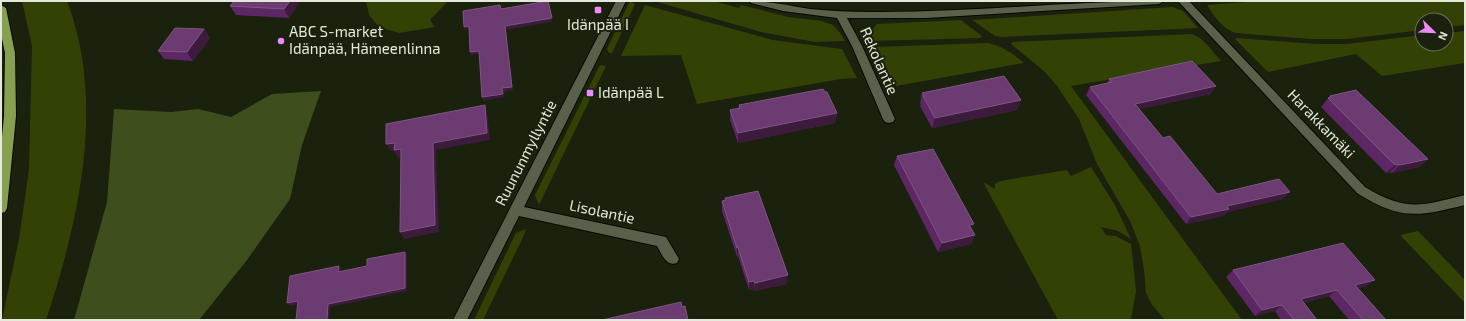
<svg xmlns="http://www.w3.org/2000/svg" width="1466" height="321" viewBox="0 0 1466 321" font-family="'Exo 2',sans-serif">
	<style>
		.green { fill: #324205 }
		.forest { fill: #3e4e1c }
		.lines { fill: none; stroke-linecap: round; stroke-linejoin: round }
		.street-casing { stroke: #050a00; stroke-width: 2 }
		.highway-casing { stroke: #050a00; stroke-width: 2 }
		.street { fill: #59614a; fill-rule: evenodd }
		.highway { fill: #86a04f; fill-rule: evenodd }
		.wall { fill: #5d2665 }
		.shaded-wall { fill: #3c1b3c }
		.building { fill: #6b3b72; stroke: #7e5682 }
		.poi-dot { fill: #ec8cfb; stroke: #1a210c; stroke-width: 1.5 }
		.labels { text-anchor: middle; stroke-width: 4; stroke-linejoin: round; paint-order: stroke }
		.poi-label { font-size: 15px; fill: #e3e9db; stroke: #1a210c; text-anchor: start }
		.street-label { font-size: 15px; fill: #e3e9db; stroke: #1a210c }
	</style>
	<rect width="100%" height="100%" fill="#1a210c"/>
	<g class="green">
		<path d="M22 1H67C106 102 79 221 46 320H2L19 239 29 169 32 46Z"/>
		<polygon points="366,1 448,1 430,20 435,27 399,33 379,27 369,15"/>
		<polygon points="630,1 635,4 612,53 609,53 607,49"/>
		<polygon points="654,1 718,1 717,2 739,8 741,5 788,17 822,21 833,25 840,33 845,41 815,42 761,32"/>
		<path d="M1260 1H1465V25L1446 27V20H1422V30L1347 39H1310L1236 33C1222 29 1215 17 1207 5Z"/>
		<polygon points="645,5 773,40 842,49 857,78 841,79 697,104 681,55 621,56"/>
		<polygon points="1173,7 1183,11 1198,28 1001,37 995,36 972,20"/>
		<polygon points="961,20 982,36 980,38 870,41 867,36 877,24"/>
		<polygon points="1465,31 1465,63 1382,76 1356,54 1268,72 1235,39 1237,38 1316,44 1347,44 1422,35 1422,44 1446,44 1446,33"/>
		<path d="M1192 34C1204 38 1212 51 1221 61L1071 86 1242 320H1165L1152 305 1146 293 1144 270 1140 246 1130 221 1097 164 1079 119 1057 86 1045 72 1011 44 1012 42Z"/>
		<path d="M988 43C1003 46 1013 54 1024 63L896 86 873 47Z"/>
		<polygon points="600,65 606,66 539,205 535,195"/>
		<polygon points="1091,167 1115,205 1131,239 1118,231 1101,227 1106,235 1116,236 1131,244 1136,291 1131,320 1058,320 983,182 995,189 995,184 1000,181 1067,170 1071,176"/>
		<polygon points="526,229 524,235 483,320 474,320 516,233"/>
		<polygon points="1418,231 1465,280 1465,303 1400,235"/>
	</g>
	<polygon class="forest" points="321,91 302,145 290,199 247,260 199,320 74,320 107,202 114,109 171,112 198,109 231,117 272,94"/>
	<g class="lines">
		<defs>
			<g id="street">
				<path d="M616 1H626L524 207 666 237 679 259 677 263C666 267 662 254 657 246L519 216 467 320H453Z"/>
				<path d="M750 1C770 1 790 6 810 9 830 11 850 12 870 12 968 13 1066 1 1164 1L1159 4 926 18H847L862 46 895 119 893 122 889 123 885 122 883 119 852 46 837 18 783 11 751 3Z"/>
				<path d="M1178 1H1189L1365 187C1407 212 1420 206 1465 195V205C1417 217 1400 220 1357 193Z"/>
			</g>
			<polygon id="highway" points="1,5 6,8 15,53 16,116 7,208 5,212 1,213 1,147 4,116 5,53 1,34"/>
		</defs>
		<use href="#street" class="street-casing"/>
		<use href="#highway" class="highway-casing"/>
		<use href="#street" class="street"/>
		<use href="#highway" class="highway"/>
	</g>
	<g class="wall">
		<polygon points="234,1 300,1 289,18 236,15 230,6"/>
		<polygon points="204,29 210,38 193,61 164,59 158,51"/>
		<polygon points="1109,79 1211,94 1139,109 1163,138 1217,194 1283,199 1227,212 1223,216 1186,224 1086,95 1090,87 1107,84"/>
		<polygon points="922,93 1021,100 1017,110 932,128 920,106 921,104 920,103"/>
		<polygon points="1330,96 1428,159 1419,167 1392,173 1390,172 1386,173 1321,107"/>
		<polygon points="739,105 837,113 835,123 738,143 730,120 730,110 739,108"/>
		<polygon points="897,156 972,230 975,235 971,244 938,252 894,165"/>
		<polygon points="725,198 787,284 754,291 754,289 749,290 738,256 737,257 722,211 722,201 725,200"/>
		<polygon points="1233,270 1367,286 1358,288 1386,320 1349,320 1329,296 1304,303 1317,320 1281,320 1275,311 1255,316 1226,277"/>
	</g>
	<g class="shaded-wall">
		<polygon points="290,1 300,1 289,18 284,9"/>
		<polygon points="548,1 552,22 506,30 513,90 503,92 504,97 484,101 482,97 502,88 505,26"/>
		<polygon points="469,26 470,29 466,30 464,27"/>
		<polygon points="204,29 210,38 193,61 187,52"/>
		<polygon points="479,51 480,54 471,55 470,52"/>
		<polygon points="1216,86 1211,94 1131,111 1135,104"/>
		<polygon points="1021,100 1017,110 932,128 935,118"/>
		<polygon points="485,105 487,113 490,140 436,150 439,232 404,239 400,232 433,143"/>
		<polygon points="837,113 835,123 738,143 738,133"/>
		<polygon points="395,143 401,149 405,156 398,158 394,151 390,151 386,144"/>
		<polygon points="1428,159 1419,167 1392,173 1400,165"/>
		<polygon points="1398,164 1390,172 1386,173 1395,165"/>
		<polygon points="1290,192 1283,199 1227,212 1223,216 1186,224 1191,217 1227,206"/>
		<polygon points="974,224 970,233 969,225"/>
		<polygon points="975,235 971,244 938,252 942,243"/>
		<polygon points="738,247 738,256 737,257 737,248"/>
		<polygon points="405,252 407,255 407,291 330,307 329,320 327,320 328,304"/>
		<polygon points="339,266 341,269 341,275 338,272"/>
		<polygon points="788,275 787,284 754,291 755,283"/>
		<polygon points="1375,280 1367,286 1347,291 1355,285"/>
		<polygon points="754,281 754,289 749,290 749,282"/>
		<polygon points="1337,290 1329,296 1293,306 1301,299"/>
		<polygon points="298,301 300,304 290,306 287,303"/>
		<polygon points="1282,305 1275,311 1255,316 1262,310"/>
	</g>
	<g class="building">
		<polygon points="234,1 290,1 284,9 230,6"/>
		<polygon points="548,1 552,18 505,26 512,87 502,88 503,94 482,97 479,51 470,52 469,26 464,27 463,11 500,5 501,9"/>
		<polygon points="175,28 204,29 187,52 158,51"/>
		<polygon points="1192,61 1216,86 1135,104 1163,138 1170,136 1217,194 1279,179 1290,192 1227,206 1229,209 1191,217 1090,87 1112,82 1109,79"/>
		<polygon points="1004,76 1021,100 935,118 923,96 924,96 922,93"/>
		<polygon points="823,89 825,92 827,92 837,113 738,133 730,110 740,108 739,105"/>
		<polygon points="1356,90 1428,159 1400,165 1398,164 1395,165 1328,98 1331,97 1330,96"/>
		<polygon points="485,105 487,133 433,143 435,225 400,232 401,149 394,150 395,143 386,144 386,124"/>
		<polygon points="933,149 974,224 969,225 975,235 942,243 897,156"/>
		<polygon points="758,191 788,275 755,283 754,281 749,282 738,247 737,248 722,201 726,200 725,198"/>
		<polygon points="1343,243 1375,280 1355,285 1386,320 1363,320 1337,290 1301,299 1317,320 1294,320 1282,305 1262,310 1233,270"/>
		<polygon points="405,252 405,288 328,304 327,320 296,320 298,301 287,303 290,276 339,266 338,272 367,266 367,259"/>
		<polygon points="681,302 682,307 685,306 688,320 602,320"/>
	</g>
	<g class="poi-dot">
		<rect x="594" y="6" width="8" height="8" rx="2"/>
		<circle cx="281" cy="41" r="4"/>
		<rect x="586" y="89" width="8" height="8" rx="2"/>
	</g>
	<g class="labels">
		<g class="poi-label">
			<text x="598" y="30" text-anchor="middle">Idänpää I</text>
			<text x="289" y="37">ABC S-market<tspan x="289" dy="17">Idänpää, Hämeenlinna</tspan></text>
			<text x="598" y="98">Idänpää L</text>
		</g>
		<g class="street-label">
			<text transform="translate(879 61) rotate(66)" y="5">Rekolantie</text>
			<text transform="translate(1321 124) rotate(46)" y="5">Harakkamäki</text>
			<text transform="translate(526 153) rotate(-63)" y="5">Ruununmyllyntie</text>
			<text transform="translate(602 212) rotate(12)" y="5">Lisolantie</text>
		</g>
	</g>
	<rect width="1466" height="321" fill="none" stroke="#e3e9db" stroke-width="4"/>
	<g transform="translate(1434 32) rotate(113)"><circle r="19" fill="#1a210c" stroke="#6a715f"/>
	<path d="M0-3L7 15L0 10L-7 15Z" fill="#ec8cfb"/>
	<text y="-6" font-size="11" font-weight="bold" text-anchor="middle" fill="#e3e9db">N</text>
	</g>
</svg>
